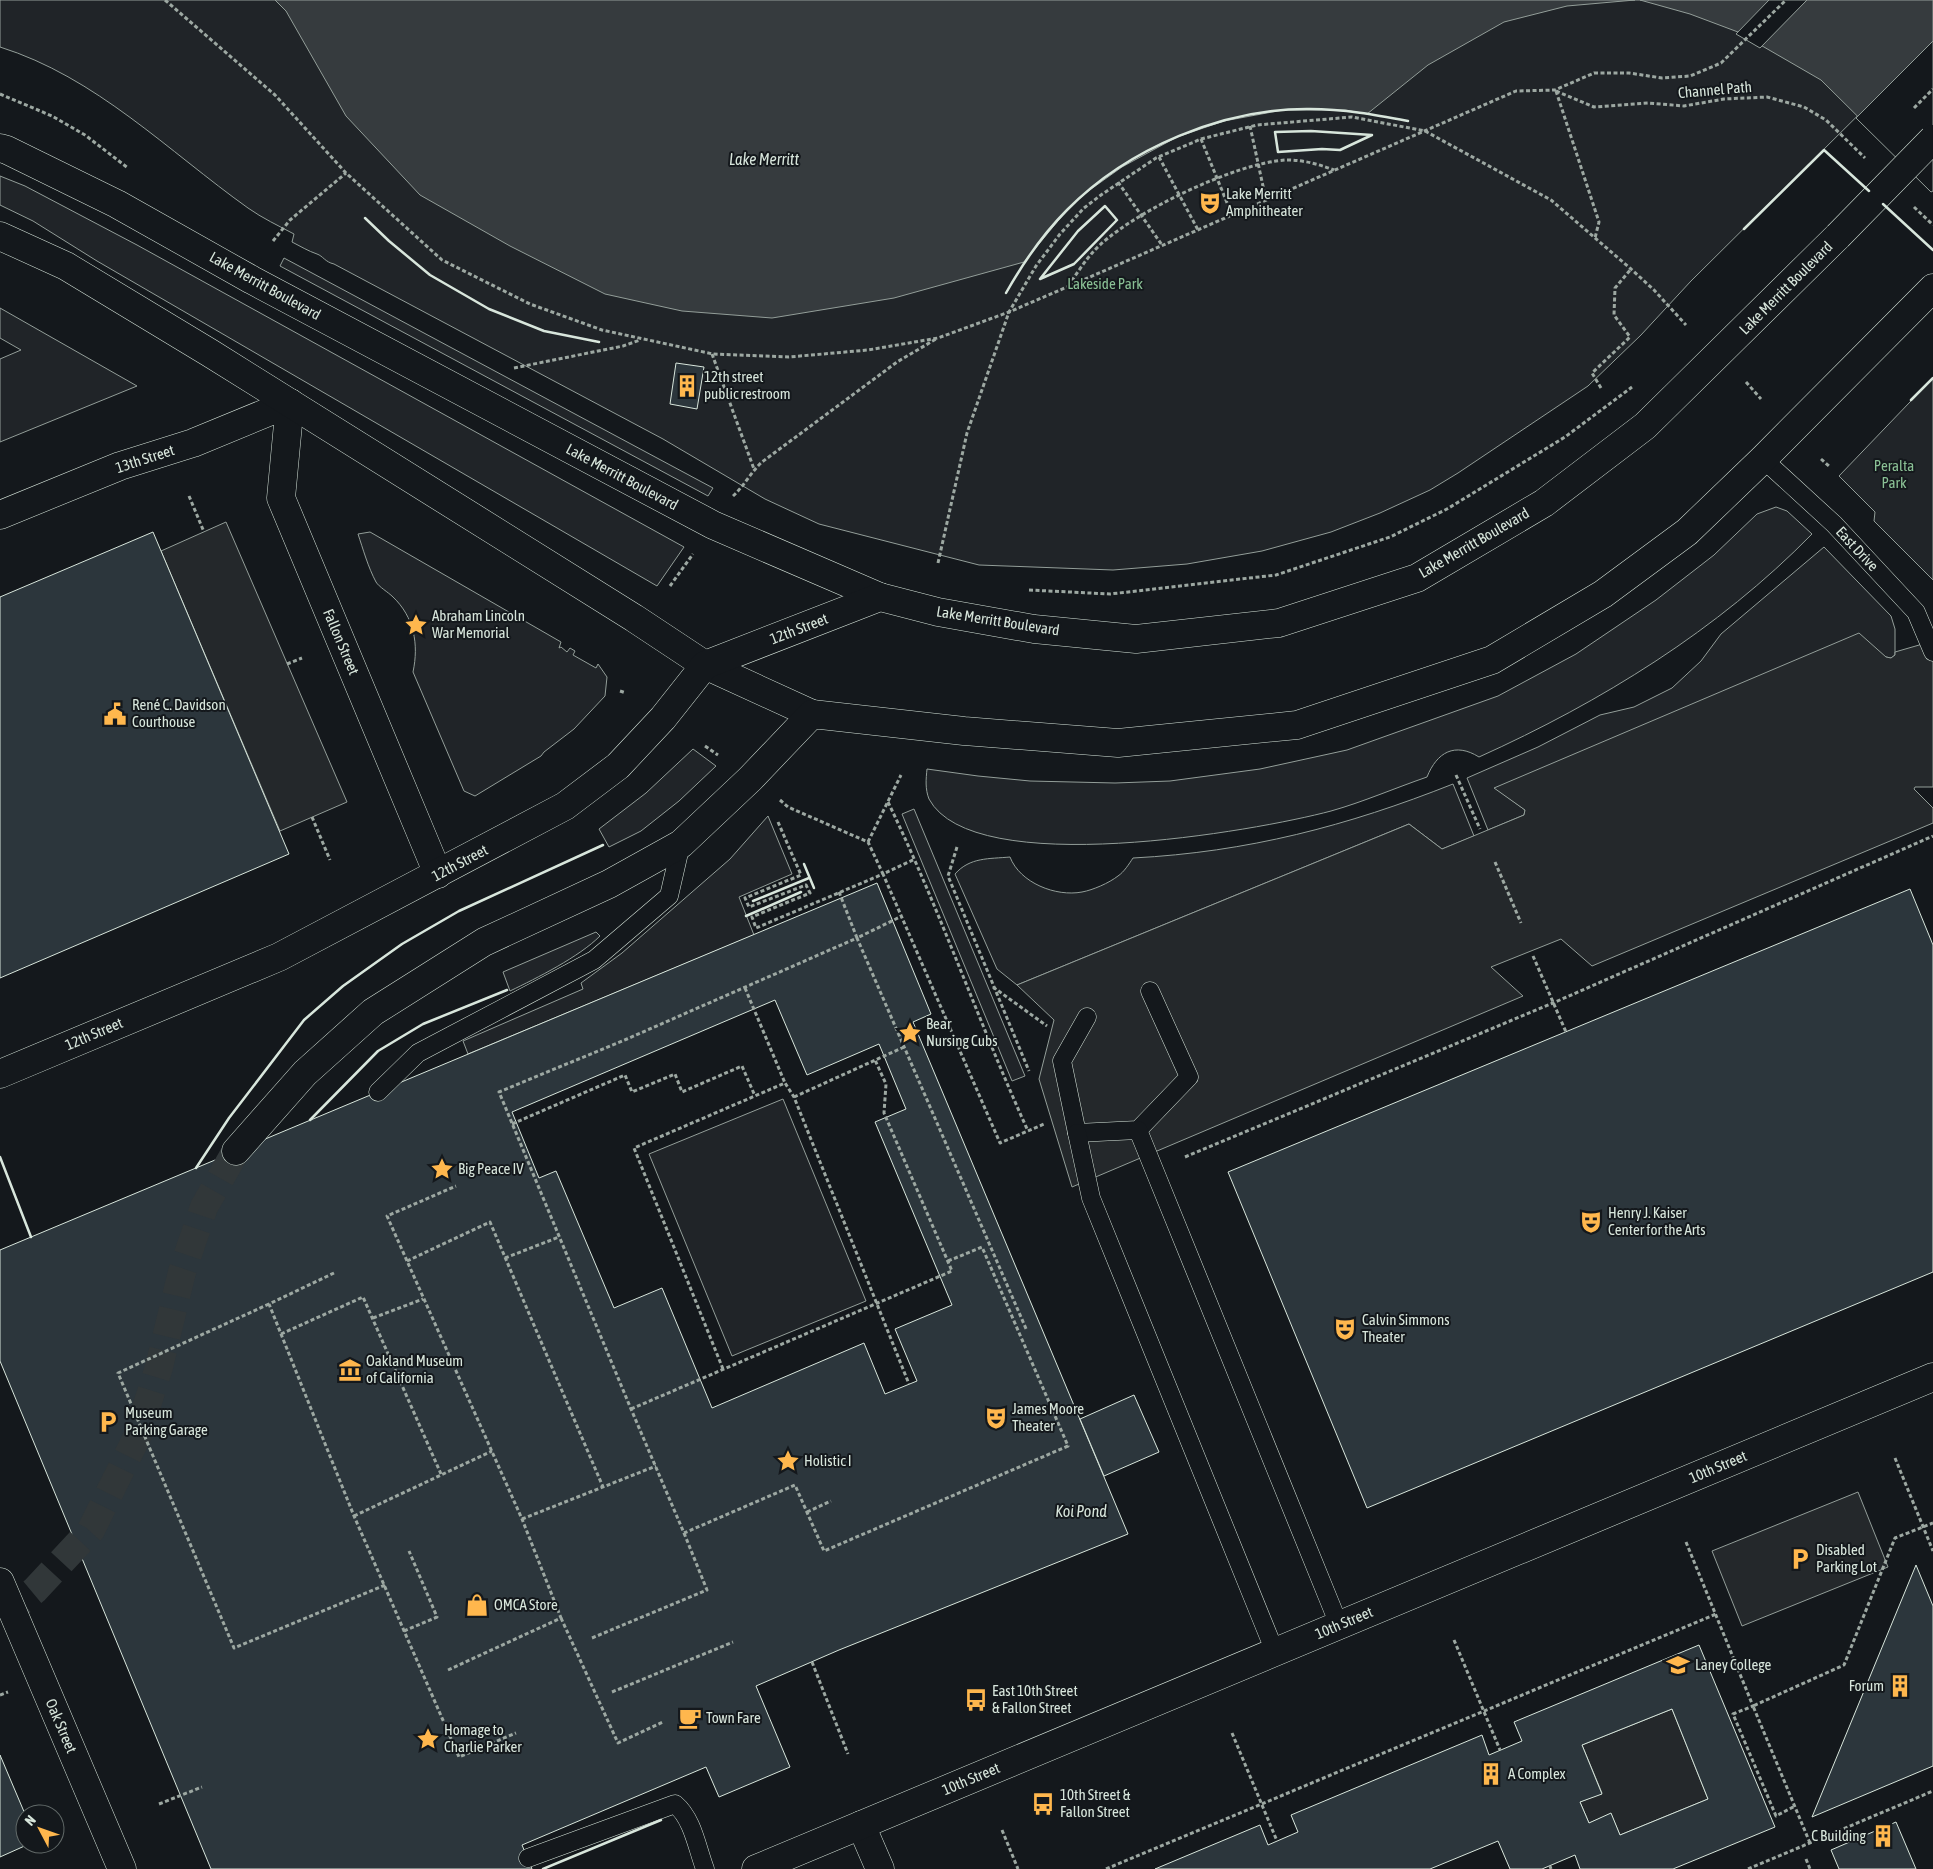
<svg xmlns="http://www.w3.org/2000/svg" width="1933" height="1869" viewBox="0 0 1933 1869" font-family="'Asap Condensed',sans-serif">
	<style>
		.green { fill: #202428; stroke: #939e99 }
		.parking { fill: #24282b; stroke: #939e99 }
		.water { fill: #363b3e; stroke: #939e99 }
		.pier { fill: #14181c; stroke: #939e99 }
		.building { fill: #2c363c; stroke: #d8e6dc; fill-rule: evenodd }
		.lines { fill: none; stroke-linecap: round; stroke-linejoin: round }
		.primary-tunnel { stroke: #313739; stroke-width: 28; stroke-dasharray: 28 14; stroke-linecap: butt }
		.lane-casing { stroke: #d8e6dc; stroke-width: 19 }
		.street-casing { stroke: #d8e6dc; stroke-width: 29 }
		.secondary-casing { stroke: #d8e6dc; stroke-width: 29 }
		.primary-casing { stroke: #d8e6dc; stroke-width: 29 }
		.path { stroke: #9da8a2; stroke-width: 3; stroke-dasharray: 4 2.5; stroke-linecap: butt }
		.lane { stroke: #14181c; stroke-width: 18 }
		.street { stroke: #14181c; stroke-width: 28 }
		.secondary { stroke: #14181c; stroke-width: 28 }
		.primary { stroke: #14181c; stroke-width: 28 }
		.primary-bridge-casing { stroke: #d8e6dc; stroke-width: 29; stroke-linecap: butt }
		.path-bridge { stroke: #9da8a2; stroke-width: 3; stroke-dasharray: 4 2.5; stroke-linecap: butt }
		.primary-bridge { stroke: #14181c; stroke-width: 28 }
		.wall { stroke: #d8e6dc; stroke-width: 2.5 }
		.labels { text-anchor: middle; stroke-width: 4; stroke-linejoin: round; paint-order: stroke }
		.street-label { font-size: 15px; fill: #d8e6dc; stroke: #14181c }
		.poi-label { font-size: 15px; fill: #d8e6dc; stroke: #14181c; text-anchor: start }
		.park-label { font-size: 15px; fill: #8ac095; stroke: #14181c }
		.water-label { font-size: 16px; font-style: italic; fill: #d8e6dc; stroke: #14181c }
	</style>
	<rect width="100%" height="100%" fill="#14181c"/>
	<g class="green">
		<path d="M0 0H1933V41L1691 281 1641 335 1588 386 1458 473 1430 490 1380 513 1331 532 1262 551 1187 564 1113 570 979 565 819 524 765 499 663 439 334 264C325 262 323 256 317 254 308 251 300 246 292 242L294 234C279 226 262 218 248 208 168 151 96 77 0 47Z"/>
		<polygon points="0,176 25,186 137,245 684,547 657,586 97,261 33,221 0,205"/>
		<polygon points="284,258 713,488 708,496 280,266"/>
		<polygon points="0,308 137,386 0,442 0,359 21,350 0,338"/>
		<polygon points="1933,378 1933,580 1874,521 1875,512 1839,476"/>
		<path d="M1776 507 1787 511 1812 534C1718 630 1601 702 1479 757 1455 742 1437 752 1427 777 1395 788 1363 802 1331 811 1256 831 973 881 929 799 925 789 926 779 927 769L978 776 1030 781 1115 783 1170 781 1260 769 1347 750 1498 696 1576 654 1656 600 1714 555 1757 514Z"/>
		<path d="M370 532 561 642 559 648 561 647 567 652 570 648 575 651 573 655 596 668 598 664 607 677 605 696 574 729 544 752 541 756 475 796 464 791 413 672C419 644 414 617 393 597 388 592 379 587 376 582 368 567 363 549 358 534Z"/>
		<polygon points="1824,547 1891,616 1895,629 1895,655 1891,658 1886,657 1495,788 1525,810 1524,815 1488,830 1467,778 1538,747 1600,715 1634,707 1672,688 1701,661 1721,634"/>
		<polygon points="693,749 716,766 679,801 641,831 609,847 599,829 646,793"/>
		<path d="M1453 784 1474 836 1442 849 1409 824 1017 985 997 969 955 874C970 857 989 859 1010 857 1020 883 1056 897 1082 892 1093 890 1109 883 1118 876 1124 872 1129 864 1133 858 1248 852 1347 826 1453 784Z"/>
		<polygon points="914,809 1025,1076 1012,1081 902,814"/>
		<polygon points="768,816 792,874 739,897 754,935 468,1054 463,1041 583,989 581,983 622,953 730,859"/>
		<path d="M596 932 600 936C579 957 537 978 510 991L503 972Z"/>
		<polygon points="783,1099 866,1301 732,1356 649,1154"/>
	</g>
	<g class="parking">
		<polygon points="226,522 347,802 280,831 161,551"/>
		<polygon points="1859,633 1886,657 1891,658 1895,655 1895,652 1933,641 1933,787 1915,787 1914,789 1933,808 1933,823 1592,966 1561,939 1491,967 1523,996 1072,1187 1039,1079 1054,1020 1017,985 1409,824 1442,849 1524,815 1525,810 1494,788"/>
		<polygon points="1858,1492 1888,1567 1742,1626 1712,1551"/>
		<polygon points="1672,1709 1708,1799 1620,1835 1611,1814 1589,1823 1580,1802 1602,1793 1582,1745"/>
	</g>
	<g class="water">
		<polygon points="275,0 1635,0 1567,6 1504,22 1428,65 1367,114 1345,110 1283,110 1224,121 1177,137 1122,167 1087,192 1067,210 1024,262 894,298 772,318 682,311 605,294 510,246 420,195 346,116 286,11"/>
		<polygon points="1640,0 1933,0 1933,191 1821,80 1738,32 1690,14"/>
	</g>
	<g class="pier">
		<polygon points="1769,0 1807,0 1760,48 1736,34"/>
		<polygon points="1933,41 1933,191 1931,192 1856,118"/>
	</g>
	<g class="building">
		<polygon points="676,363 704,367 697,409 670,404"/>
		<polygon points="153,532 289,854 0,978 0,597"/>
		<path d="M877 883 931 1014 913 1022 1128 1534 839 1650 756 1686 790 1767 719 1797 706 1767 522 1845 532 1869H211L0 1361V1250ZM775 1000 807 1075 879 1044 906 1109 875 1122 952 1305 895 1329 917 1381 885 1394 864 1343 712 1408 662 1288 614 1308 556 1171 539 1178 512 1112Z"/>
		<polygon points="1910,889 1933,945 1933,1272 1367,1508 1228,1172"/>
		<polygon points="1134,1395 1159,1452 1104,1476 1080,1419"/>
		<polygon points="1916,1565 1933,1606 1933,1766 1812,1817"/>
		<path d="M1699 1645 1775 1827 1673 1869H1580L1575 1855 1542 1869H1510L1498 1841 1430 1869H1155L1260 1825 1268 1845 1298 1832 1291 1815 1482 1735 1489 1755 1522 1741 1514 1722ZM1672 1709 1708 1799 1620 1835 1611 1813 1589 1823 1580 1802 1602 1794 1582 1745Z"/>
		<polygon points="0,1755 25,1814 25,1844 29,1844 0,1857"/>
		<polygon points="1896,1822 1916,1869 1839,1869 1831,1850"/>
	</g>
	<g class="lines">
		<polyline class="primary-tunnel" points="0,1619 35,1590 91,1530 137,1437 159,1367 182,1272 204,1207 236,1151"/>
		<defs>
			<g id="lane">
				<polyline points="1763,459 1834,524 1916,612 1933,652"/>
				<polyline points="1087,1017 1062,1061 1077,1133 1138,1130 1189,1077 1150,991"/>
				<polyline points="378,1092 418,1053 594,960 669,896 681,844"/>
				<polyline points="1138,1130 1339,1625"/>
				<polyline points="1077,1133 1091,1198 1275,1652"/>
				<path d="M528 1858 675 1804C693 1819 697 1848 705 1869"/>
			</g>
			<g id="street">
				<polyline points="0,515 120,466 193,443 290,403 281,498 438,874"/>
				<polyline points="861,1825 880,1869"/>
				<polyline points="756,1869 1933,1377"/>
			</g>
			<g id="secondary">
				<polyline points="0,148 7,150 117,204 252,280 713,525 880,597"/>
				<polyline points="0,236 66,266 210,353 634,618 705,665 812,714"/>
				<polyline points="0,1582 122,1869"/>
			</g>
			<g id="primary">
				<polyline points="0,1074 279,957 565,806 618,766 663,718 705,665 880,597 938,612 1034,629 1136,639 1279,623 1417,578 1544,503 1645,426 1838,236"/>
				<polyline points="236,1151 305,1073 373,1012 484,942 609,884 681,844 750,779 812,714 964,731 1118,743 1297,725 1492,660 1603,594 1687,532 1763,459 1933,288"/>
			</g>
		</defs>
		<use href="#lane" class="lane-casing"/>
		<use href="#street" class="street-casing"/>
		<use href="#secondary" class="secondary-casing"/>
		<use href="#primary" class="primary-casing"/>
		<g class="path">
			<polyline points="165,0 275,95 346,173 442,260 530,304 602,330 713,354 789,357 868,350 938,338 1009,312 1067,287 1516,91 1555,90 1594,73 1629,73 1662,78 1690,76 1721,63 1786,0"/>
			<polyline points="1556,91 1594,107 1648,103 1684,106 1724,99 1767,97 1804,107 1826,120 1865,158"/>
			<polyline points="1556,91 1599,222 1595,238"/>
			<polyline points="0,94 52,116 85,135 128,168"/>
			<polyline points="1250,126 1266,200"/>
			<polyline points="1201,139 1232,215"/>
			<polyline points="1159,157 1198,230"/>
			<polyline points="1118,182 1162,245"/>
			<polyline points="1914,207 1933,225"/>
			<polyline points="273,241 290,220 346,173"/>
			<path d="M1068 286C1076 275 1084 262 1093 252 1126 215 1237 162 1286 160 1304 160 1318 164 1334 170"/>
			<polyline points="712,354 754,469"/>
			<polyline points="514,368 623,346 640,340"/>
			<polyline points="1746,382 1761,399"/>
			<polyline points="1601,388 1592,373 1630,337 1614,315 1615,288 1631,269"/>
			<polyline points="1821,459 1830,467"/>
			<polyline points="189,496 204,532"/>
			<path d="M733 496C744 486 751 472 762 462L897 362 936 339"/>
			<polyline points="938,563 967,433 1009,312 1036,266 1060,234 1084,208 1101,195 1156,158 1201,139 1257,125 1352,117 1425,131 1551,200 1631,269 1654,290 1686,325"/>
			<polyline points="670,586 693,554"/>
			<polyline points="1029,590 1110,594 1276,575 1390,537 1447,509 1565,437 1632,387"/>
			<polyline points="287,664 302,658"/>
			<polyline points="620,691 626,693"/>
			<polyline points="705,746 718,755"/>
			<polyline points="1456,775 1480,829"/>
			<polyline points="780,800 788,807 868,842 883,874 915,859"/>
			<path d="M888 802C940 910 979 1023 1028 1131"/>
			<polyline points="312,817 330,860"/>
			<polyline points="778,822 801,875 745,898 749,907 806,885 810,893 752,917 756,928 883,874 1000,1143 1044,1124"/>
			<polyline points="868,842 901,775"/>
			<polyline points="957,847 948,876 1029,1071"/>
			<polyline points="1495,862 1521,923"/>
			<polyline points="839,892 857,938 902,916"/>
			<polyline points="1533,956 1566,1032"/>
			<polyline points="993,987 1047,1026"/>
			<polyline points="745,988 785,1083"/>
			<polyline points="794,1097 904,1047"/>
			<polyline points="512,1124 625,1075 632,1092 675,1074 682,1092 742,1066 755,1096"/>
			<polyline points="1185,1157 1553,1003 1933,836"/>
			<polyline points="505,1258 559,1237"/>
			<polyline points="407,1261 490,1222 603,1487"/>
			<polyline points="948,1261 982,1247 1068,1446 824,1551 795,1485 684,1533 631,1409 499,1092 627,1039 857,938 1027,1331"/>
			<polyline points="334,1273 269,1304 354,1516 459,1757 516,1733"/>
			<polyline points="269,1304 118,1373 234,1648 385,1585"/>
			<polyline points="373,1318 423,1299"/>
			<polyline points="281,1334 363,1297 441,1474"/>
			<polyline points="723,1369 634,1148 785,1083 794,1097 909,1384"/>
			<polyline points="631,1409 952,1271 884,1113 886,1084 875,1060"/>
			<polyline points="1895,1458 1933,1551"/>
			<polyline points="807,1512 831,1501"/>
			<polyline points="354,1516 492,1451"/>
			<polyline points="522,1519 656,1466"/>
			<polyline points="1686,1542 1753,1706 1733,1714 1776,1816 1795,1806"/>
			<polyline points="561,1618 618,1743 663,1722"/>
			<polyline points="404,1631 437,1617 409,1551"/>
			<polyline points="592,1638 707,1590 684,1533"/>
			<polyline points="1454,1640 1500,1750"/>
			<polyline points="812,1662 848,1754"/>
			<polyline points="448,1670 561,1618 522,1519 387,1216 456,1186"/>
			<polyline points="612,1692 733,1642"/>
			<polyline points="0,1695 8,1692"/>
			<polyline points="1232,1733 1277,1841"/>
			<polyline points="159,1804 202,1787"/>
			<polyline points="1002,1830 1018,1869"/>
			<polyline points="1810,1843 1753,1706 1844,1665 1895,1538 1933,1523"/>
			<polyline points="1806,1859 1810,1869"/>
			<polyline points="1550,1866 1551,1869"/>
			<polyline points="1106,1869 1716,1614"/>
			<polyline points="1748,1869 1933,1791"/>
		</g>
		<use href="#lane" class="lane"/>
		<use href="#street" class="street"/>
		<use href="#secondary" class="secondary"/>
		<use href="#primary" class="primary"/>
		<defs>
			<polyline id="primary-bridge" points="1838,236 1933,139"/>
		</defs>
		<use href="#primary-bridge" class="primary-bridge-casing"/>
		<polyline class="path-bridge" points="1914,108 1933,89"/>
		<use href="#primary-bridge" class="primary-bridge"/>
		<g class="wall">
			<polygon points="1311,131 1372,135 1340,150 1322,149 1278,152 1275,132"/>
			<polyline points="1883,204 1933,250"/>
			<polygon points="1105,206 1117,220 1074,264 1040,279 1078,231"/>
			<polyline points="365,218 389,241 430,275 489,309 544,331 599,342"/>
			<polyline points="1744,229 1824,150 1869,191"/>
			<path d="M1006 293C1023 263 1042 235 1067 210 1128 148 1224 108 1310 109 1344 109 1376 115 1408 121"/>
			<polyline points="1911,400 1933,378"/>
			<polyline points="804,864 814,888"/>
			<polyline points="753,901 809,878"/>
			<polyline points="746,916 801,892"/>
			<polyline points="310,1120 378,1051 423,1024 507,990"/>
			<polyline points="0,1157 31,1237"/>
			<polyline points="196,1168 229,1118 304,1020 343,986 402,944 459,911 603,845"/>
			<polyline points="543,1869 661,1820"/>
		</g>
	</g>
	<defs>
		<symbol id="theatre-bare" viewBox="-9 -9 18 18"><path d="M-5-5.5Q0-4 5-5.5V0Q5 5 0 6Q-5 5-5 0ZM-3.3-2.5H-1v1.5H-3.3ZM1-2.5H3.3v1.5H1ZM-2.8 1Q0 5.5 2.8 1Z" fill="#ffb74d" stroke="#14181c" stroke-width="2.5" paint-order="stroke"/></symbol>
		<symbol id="building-bare" viewBox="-9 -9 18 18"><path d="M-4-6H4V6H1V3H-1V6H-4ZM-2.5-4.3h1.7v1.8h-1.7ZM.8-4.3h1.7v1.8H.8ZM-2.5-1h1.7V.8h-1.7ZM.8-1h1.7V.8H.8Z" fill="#ffb74d" stroke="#14181c" stroke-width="2.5" paint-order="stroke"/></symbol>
		<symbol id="sight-bare" viewBox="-9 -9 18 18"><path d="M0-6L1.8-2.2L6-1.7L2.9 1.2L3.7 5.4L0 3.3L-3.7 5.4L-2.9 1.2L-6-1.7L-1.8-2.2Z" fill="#ffb74d" stroke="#14181c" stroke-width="2.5" paint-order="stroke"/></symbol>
		<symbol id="civic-bare" viewBox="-9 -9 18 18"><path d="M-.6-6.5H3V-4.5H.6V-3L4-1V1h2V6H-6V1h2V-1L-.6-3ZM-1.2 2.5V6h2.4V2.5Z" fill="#ffb74d" stroke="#14181c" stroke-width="2.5" paint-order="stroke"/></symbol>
		<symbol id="museum-bare" viewBox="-9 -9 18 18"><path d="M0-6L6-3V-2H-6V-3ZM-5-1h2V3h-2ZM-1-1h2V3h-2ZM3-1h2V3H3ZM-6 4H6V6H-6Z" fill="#ffb74d" stroke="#14181c" stroke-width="2.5" paint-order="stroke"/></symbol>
		<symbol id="parking-bare" viewBox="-9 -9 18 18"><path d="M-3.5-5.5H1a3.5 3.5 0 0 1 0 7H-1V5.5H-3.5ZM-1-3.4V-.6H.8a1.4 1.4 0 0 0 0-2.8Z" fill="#ffb74d" stroke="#14181c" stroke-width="2.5" paint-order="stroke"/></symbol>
		<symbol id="shop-bare" viewBox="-9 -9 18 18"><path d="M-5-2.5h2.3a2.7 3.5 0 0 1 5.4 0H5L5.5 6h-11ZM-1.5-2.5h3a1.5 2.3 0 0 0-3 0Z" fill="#ffb74d" stroke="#14181c" stroke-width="2.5" paint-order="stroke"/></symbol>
		<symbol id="university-bare" viewBox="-9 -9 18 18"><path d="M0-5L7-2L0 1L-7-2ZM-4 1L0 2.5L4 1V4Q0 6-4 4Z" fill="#ffb74d" stroke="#14181c" stroke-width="2.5" paint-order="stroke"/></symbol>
		<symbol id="bus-bare" viewBox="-9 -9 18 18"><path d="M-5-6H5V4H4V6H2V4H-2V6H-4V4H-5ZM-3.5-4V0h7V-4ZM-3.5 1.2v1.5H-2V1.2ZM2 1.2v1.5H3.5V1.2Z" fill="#ffb74d" stroke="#14181c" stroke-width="2.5" paint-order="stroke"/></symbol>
		<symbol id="cafe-bare" viewBox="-9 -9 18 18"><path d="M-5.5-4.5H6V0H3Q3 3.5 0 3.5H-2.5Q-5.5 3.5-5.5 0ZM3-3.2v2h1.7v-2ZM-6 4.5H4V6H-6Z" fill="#ffb74d" stroke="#14181c" stroke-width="2.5" paint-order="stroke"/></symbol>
	</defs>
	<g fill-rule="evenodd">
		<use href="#theatre-bare" x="1194" y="187" width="32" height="32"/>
		<use href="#building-bare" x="671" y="370" width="32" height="32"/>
		<use href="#sight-bare" x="400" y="609" width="32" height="32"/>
		<use href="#civic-bare" x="99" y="698" width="32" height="32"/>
		<use href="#sight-bare" x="894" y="1017" width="32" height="32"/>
		<use href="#sight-bare" x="426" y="1153" width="32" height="32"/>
		<use href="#theatre-bare" x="1575" y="1206" width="32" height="32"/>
		<use href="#theatre-bare" x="1329" y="1313" width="32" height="32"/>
		<use href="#museum-bare" x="334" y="1354" width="32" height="32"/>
		<use href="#theatre-bare" x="980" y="1402" width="32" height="32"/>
		<use href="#parking-bare" x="92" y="1406" width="32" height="32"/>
		<use href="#sight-bare" x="772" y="1445" width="32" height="32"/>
		<use href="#parking-bare" x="1784" y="1543" width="32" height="32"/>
		<use href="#shop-bare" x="461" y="1589" width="32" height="32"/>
		<use href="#university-bare" x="1662" y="1649" width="32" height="32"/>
		<use href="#building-bare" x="1884" y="1670" width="32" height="32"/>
		<use href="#bus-bare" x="960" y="1684" width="32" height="32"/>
		<use href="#cafe-bare" x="674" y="1702" width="32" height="32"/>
		<use href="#sight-bare" x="412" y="1723" width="32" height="32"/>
		<use href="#building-bare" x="1475" y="1758" width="32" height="32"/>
		<use href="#bus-bare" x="1027" y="1788" width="32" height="32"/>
		<use href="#building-bare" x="1867" y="1820" width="32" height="32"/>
	</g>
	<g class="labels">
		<g class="street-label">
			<text transform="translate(1715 90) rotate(-5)" y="5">Channel Path</text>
			<text transform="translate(265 286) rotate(29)" y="5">Lake Merritt Boulevard</text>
			<text transform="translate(1786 288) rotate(-45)" y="5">Lake Merritt Boulevard</text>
			<text transform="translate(145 459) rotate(-18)" y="5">13th Street</text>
			<text transform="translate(622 477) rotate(28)" y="5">Lake Merritt Boulevard</text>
			<text transform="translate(1474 543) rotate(-30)" y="5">Lake Merritt Boulevard</text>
			<text transform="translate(1857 549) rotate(47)" y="5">East Drive</text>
			<text transform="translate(998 621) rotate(9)" y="5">Lake Merritt Boulevard</text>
			<text transform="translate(799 629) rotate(-21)" y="5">12th Street</text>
			<text transform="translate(341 642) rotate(67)" y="5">Fallon Street</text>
			<text transform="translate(460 863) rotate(-28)" y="5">12th Street</text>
			<text transform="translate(94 1034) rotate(-23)" y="5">12th Street</text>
			<text transform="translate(1718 1467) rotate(-23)" y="5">10th Street</text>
			<text transform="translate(1344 1623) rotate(-23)" y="5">10th Street</text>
			<text transform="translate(61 1726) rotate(67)" y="5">Oak Street</text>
			<text transform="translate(971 1779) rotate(-23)" y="5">10th Street</text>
		</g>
		<g class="poi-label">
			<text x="1226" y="199">Lake Merritt<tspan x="1226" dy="17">Amphitheater</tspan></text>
			<text x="704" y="382">12th street<tspan x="704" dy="17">public restroom</tspan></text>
			<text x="432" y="621">Abraham Lincoln<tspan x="432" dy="17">War Memorial</tspan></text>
			<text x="132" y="710">René C. Davidson<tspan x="132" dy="17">Courthouse</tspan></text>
			<text x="926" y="1029">Bear<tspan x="926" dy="17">Nursing Cubs</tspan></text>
			<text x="458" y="1174">Big Peace IV</text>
			<text x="1608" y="1218">Henry J. Kaiser<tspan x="1608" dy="17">Center for the Arts</tspan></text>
			<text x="1362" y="1325">Calvin Simmons<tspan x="1362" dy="17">Theater</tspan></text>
			<text x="366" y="1366">Oakland Museum<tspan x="366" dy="17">of California</tspan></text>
			<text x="1012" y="1414">James Moore<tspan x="1012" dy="17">Theater</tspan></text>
			<text x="125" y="1418">Museum<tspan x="125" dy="17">Parking Garage</tspan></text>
			<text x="804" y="1466">Holistic I</text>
			<text x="1816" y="1555">Disabled<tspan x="1816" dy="17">Parking Lot</tspan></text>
			<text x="494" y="1610">OMCA Store</text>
			<text x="1695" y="1670">Laney College</text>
			<text x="1884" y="1691" text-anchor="end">Forum</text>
			<text x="992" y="1696">East 10th Street<tspan x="992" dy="17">&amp; Fallon Street</tspan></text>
			<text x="706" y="1723">Town Fare</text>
			<text x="444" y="1735">Homage to<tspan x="444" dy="17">Charlie Parker</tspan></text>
			<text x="1508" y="1779">A Complex</text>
			<text x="1060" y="1800">10th Street &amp;<tspan x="1060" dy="17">Fallon Street</tspan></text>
			<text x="1866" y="1841" text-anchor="end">C Building</text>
		</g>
		<g class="park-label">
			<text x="1105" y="289">Lakeside Park</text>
			<text x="1894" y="471">Peralta<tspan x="1894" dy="17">Park</tspan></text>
		</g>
		<g class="water-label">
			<text x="764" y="165">Lake Merritt</text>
			<text x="1081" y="1517">Koi Pond</text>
		</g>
	</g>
	<g transform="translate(40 1829) rotate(311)"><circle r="24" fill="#14181c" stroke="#626a69"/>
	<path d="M0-4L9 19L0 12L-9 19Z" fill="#ffb74d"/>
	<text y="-8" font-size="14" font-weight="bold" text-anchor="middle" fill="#d8e6dc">N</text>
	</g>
</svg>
